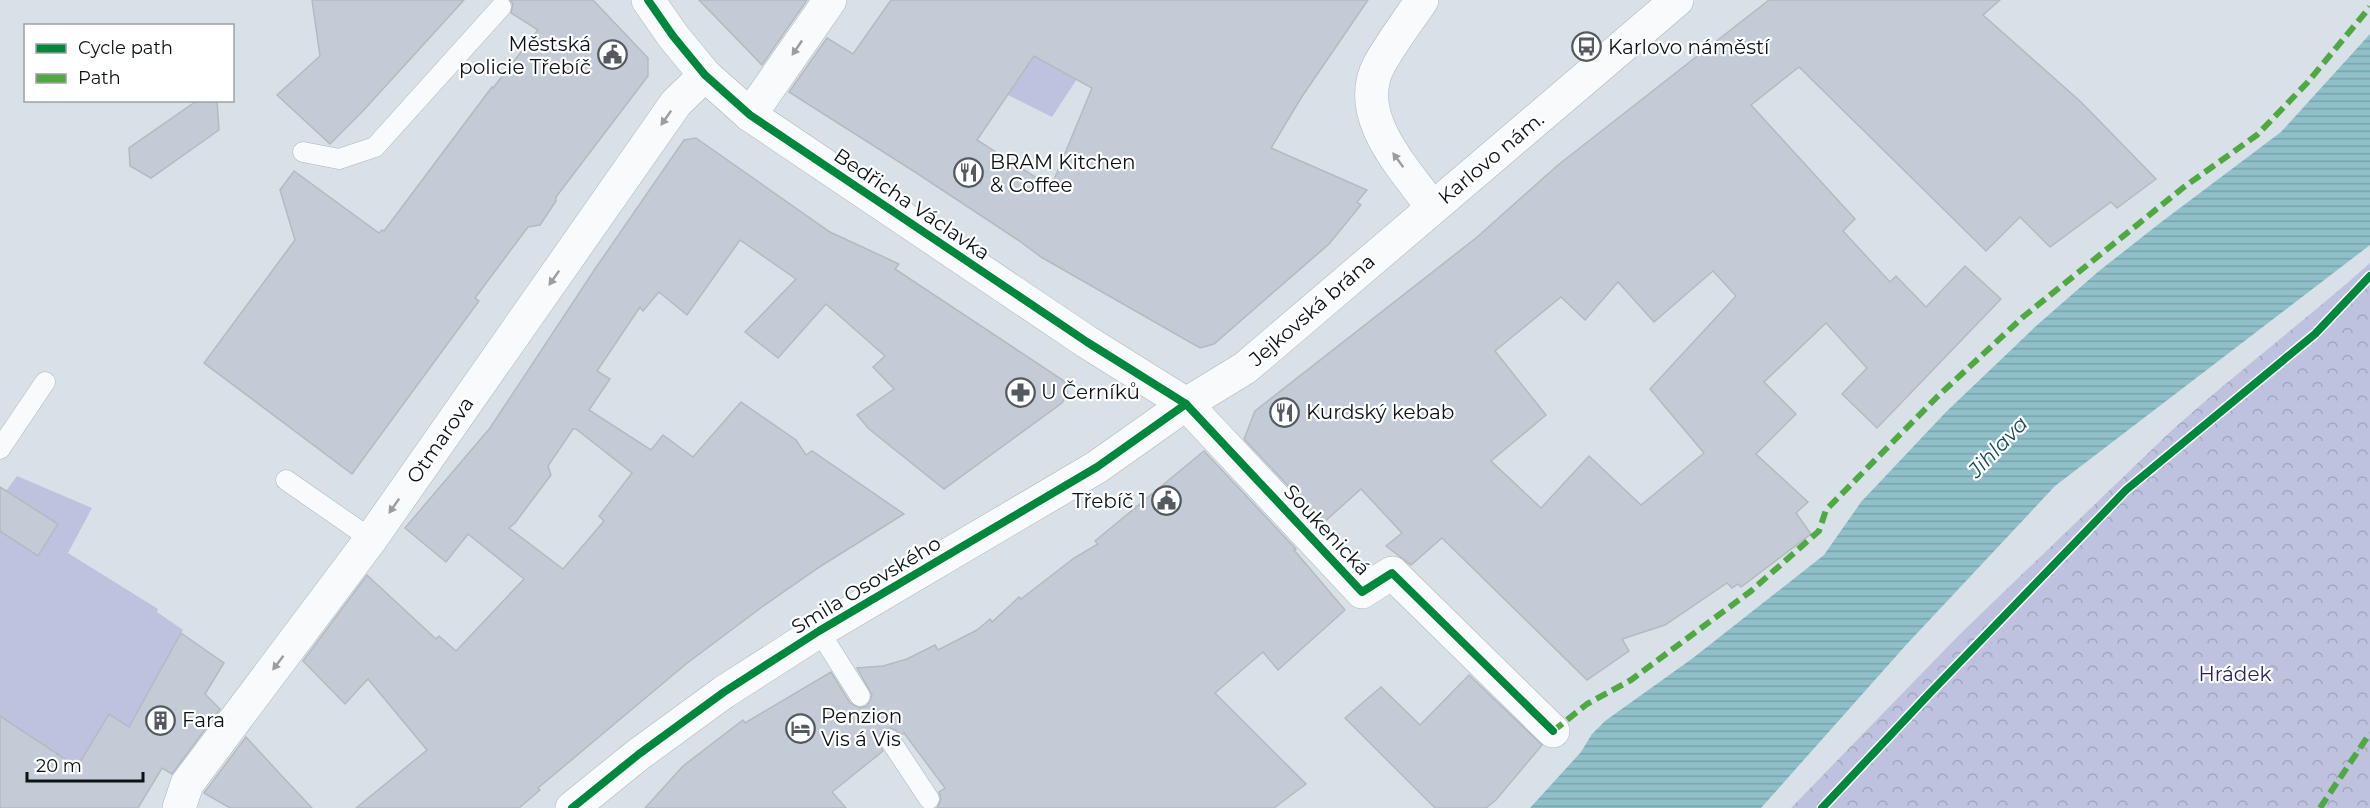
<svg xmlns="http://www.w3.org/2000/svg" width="2370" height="808" viewBox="0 0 2370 808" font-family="Montserrat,sans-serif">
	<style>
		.green { fill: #bec2de }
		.park { fill: url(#park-crowns) }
		.water { fill: url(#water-rules) }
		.building { fill: #c3cbd7; stroke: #b5bac0; stroke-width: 1.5; fill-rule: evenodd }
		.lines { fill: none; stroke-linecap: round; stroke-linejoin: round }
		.lane-casing { stroke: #aeb4ba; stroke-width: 21 }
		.street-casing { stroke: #aeb4ba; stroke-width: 34 }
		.secondary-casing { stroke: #aeb4ba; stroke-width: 34 }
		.lane { stroke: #f9fafc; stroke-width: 20 }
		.street { stroke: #f9fafc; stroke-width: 33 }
		.secondary { stroke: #f9fafc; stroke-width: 33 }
		.quiet { stroke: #50a842; stroke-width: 6; stroke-dasharray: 12 6; stroke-linecap: butt }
		.cycleway-casing { stroke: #fff; stroke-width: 11 }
		.cycleway { stroke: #00873e; stroke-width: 8 }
		.oneway { fill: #9b9da0 }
		.labels { text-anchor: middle; stroke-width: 4.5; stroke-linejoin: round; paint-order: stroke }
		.poi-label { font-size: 20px; fill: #0d1216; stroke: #fff; text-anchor: start }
		.street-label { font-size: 20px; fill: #0d1216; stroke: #fff }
		.park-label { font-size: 20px; fill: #29225b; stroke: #fff }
		.water-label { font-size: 21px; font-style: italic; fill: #144e56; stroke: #fff }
	</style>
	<defs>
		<pattern id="park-crowns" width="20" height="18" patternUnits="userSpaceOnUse" patternTransform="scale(1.5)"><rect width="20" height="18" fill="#bec2de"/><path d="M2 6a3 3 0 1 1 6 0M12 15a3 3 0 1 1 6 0" fill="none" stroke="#a2a6be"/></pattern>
		<pattern id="water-rules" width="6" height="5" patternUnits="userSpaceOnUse" patternTransform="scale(1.5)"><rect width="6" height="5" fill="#8fbfc8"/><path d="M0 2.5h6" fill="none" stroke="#7aa3ab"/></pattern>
	</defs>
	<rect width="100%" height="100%" fill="#d9e1e8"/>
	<g class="green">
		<polygon points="944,7 1077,79 1052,117 976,79"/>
		<polygon points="17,476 92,508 68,553 158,609 157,612 183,630 129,727 109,714 77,767 0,716 0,531 38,556 58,524 6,491"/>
	</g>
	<path class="park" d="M2370 263V808H1791L1960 634 2170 432C2235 373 2305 321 2370 263Z"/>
	<polygon class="water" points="2370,34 2370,245 2055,486 1906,645 1761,808 1530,808 1581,752 1592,734 1605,721 1693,658 1824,555 1861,502 1946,412 2036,326 2099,271 2160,223 2281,132"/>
	<g class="building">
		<polygon points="312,0 464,0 362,112 330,144 277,95 320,56"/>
		<polygon points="510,0 593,0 648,58 648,76 556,197 556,201 540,225 528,227 475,298 479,301 352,474 204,363 295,240 280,190 294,171 379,233 382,230 384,231 492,87 493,88 538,30 511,13 513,4"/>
		<polygon points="699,0 807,0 762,65"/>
		<path d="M891 0H1368L1301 98 1271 148 1367 190 1357 202 1361 205 1329 244 1214 344 1200 348 1041 257 1018 240 915 172 789 92 827 38 853 54ZM1034 56 1092 88 1051 187 977 140Z"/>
		<path d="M1769 0H2000L1983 15 2081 102 2156 179 2117 208 2111 202 2050 247 2020 217 1986 251 1799 67 1751 105 1855 219 1843 231 1890 282 1896 276 1926 307 1965 266 2001 299 1877 428 1842 394 1867 368 1826 323 1764 382 1796 414 1756 454 1808 502 1796 513 1811 534 1741 587 1738 584 1732 588 1727 583 1665 625 1622 639 1629 651 1587 680 1442 538 1411 565 1386 546 1402 533 1361 489 1323 523 1244 439 1255 411 1476 238 1558 165ZM1713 271 1736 296 1650 389 1704 453 1641 505 1589 456 1541 508 1491 461 1546 415 1495 351 1561 297 1585 320 1618 282 1654 322Z"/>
		<polygon points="198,100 217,100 219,130 151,178 130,166 129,148"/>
		<path d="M696 138 830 232 899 264 895 269 1067 383V395L1062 403 944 489 869 429 857 415 894 389 873 367 885 356 826 304 778 358 745 332 796 279 740 240 687 315 659 292 643 311 640 307 597 371 610 379 589 410 651 450 663 435 693 457 741 402 796 440 806 455 812 451 904 514 821 566 762 607 686 664 538 788 540 790 519 808H356L427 750 368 679 345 704 303 661 367 575 436 639 439 636 456 651 524 579 468 534 446 562 405 528 490 428 595 269 684 140ZM573 429H576L632 473 599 516 604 521 563 569 509 528 515 523 551 475 548 466Z"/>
		<polygon points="1204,451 1296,549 1294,550 1345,610 1278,670 1263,652 1215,693 1306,784 1274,808 937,808 941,799 939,792 945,788 904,733 901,735 896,730 890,728 884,730 879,735 878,741 883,751 832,792 846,808 645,808 683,766 743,720 745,723 831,672 850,703 860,708 867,706 872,695 857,668 883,666 907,659 935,645 938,650 977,630 990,619 992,622 1019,597 1021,599 1074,558 1098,544 1095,541"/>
		<polygon points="0,487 58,524 38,556 0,531"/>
		<polygon points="181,633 224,663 205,694 220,709 172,774 162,768 138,808 0,808 0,716 77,767 109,714 129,727"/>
		<polygon points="1469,675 1542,745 1496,800 1486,808 1435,808 1345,718 1381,687 1420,725"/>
		<polygon points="246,737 280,774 312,808 230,808 204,793"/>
	</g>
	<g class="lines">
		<defs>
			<g id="lane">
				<polyline points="303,152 339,159 375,147 501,7"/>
				<polyline points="0,449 45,382"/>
				<polyline points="286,480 371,539"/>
				<polyline points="819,631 860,696"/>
				<polyline points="890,740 929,799"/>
			</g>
			<g id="street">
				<path d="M1422 0C1408 21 1391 43 1379 65 1352 116 1405 169 1432 207"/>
				<polyline points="750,115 830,0"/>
				<polyline points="1186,404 1362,592 1392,573 1553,731"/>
				<polyline points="179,808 187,784 371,539 676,103 705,75"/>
			</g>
			<g id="secondary">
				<polyline points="648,0 673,36 705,75 750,115 1087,342 1186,404"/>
				<polyline points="572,808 639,754 724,692 819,631 1097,467 1186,404 1245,368 1677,0"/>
			</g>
		</defs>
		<use href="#lane" class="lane-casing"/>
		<use href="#street" class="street-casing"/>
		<use href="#secondary" class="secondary-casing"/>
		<use href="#lane" class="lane"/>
		<use href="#street" class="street"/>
		<use href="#secondary" class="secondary"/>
		<g class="quiet">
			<polyline points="1553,731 1587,704 1631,680 1751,591 1819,531 1826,510 1937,397 2023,317 2184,187 2257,135 2307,83 2370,7"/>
			<polyline points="2320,808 2370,733"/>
		</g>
		<defs>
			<g id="cycleway">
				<polyline points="648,0 673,36 705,75 750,115 1087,342 1186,404 1362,592 1392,573 1553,731"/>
				<polyline points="572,808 639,754 724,692 819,631 1097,467 1186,404"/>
				<polyline points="1822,808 1930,693 2126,490 2315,334 2370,276"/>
			</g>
		</defs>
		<use href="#cycleway" class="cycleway-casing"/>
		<use href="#cycleway" class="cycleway"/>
	</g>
	<defs><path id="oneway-solid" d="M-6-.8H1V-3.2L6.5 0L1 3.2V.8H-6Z" transform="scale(1.5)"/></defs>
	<g class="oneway">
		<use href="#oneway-solid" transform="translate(797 48) rotate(124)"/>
		<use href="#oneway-solid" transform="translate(666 118) rotate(125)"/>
		<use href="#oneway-solid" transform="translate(1398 160) rotate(-126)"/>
		<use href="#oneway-solid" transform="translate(554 278) rotate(125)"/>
		<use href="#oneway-solid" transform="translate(394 506) rotate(125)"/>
		<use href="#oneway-solid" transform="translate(278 663) rotate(127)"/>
	</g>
	<defs>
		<symbol id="bus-ring" viewBox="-11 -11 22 22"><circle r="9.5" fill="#fff" stroke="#545a60" stroke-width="1.5"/><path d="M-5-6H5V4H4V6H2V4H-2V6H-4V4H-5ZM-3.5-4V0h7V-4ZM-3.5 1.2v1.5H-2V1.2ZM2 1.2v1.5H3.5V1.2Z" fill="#545a60"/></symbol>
		<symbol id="civic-ring" viewBox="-11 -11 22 22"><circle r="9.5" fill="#fff" stroke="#545a60" stroke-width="1.5"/><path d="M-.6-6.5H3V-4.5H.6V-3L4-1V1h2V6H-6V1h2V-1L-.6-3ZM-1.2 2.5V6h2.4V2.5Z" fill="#545a60"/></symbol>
		<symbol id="restaurant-ring" viewBox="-11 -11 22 22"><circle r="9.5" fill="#fff" stroke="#545a60" stroke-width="1.5"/><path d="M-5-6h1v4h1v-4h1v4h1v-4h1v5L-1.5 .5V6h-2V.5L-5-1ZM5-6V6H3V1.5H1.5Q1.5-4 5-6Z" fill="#545a60"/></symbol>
		<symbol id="pharmacy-ring" viewBox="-11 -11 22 22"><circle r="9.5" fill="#fff" stroke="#545a60" stroke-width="1.5"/><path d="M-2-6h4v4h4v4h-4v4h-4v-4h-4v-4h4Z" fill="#545a60"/></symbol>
		<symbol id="building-ring" viewBox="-11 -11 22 22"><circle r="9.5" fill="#fff" stroke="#545a60" stroke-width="1.5"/><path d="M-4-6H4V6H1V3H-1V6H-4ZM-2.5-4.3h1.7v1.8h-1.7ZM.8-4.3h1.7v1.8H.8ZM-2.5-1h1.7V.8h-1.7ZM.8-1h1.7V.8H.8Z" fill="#545a60"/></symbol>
		<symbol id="hotel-ring" viewBox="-11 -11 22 22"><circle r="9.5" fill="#fff" stroke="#545a60" stroke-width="1.5"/><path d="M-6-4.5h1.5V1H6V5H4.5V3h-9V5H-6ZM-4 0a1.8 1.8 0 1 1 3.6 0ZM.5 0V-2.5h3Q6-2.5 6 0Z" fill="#545a60"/></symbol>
	</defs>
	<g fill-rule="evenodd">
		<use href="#bus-ring" x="1570" y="30" width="33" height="33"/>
		<use href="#civic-ring" x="596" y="38" width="33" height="33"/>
		<use href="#restaurant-ring" x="952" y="156" width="33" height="33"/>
		<use href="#pharmacy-ring" x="1004" y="376" width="33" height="33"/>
		<use href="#restaurant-ring" x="1268" y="396" width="33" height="33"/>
		<use href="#civic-ring" x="1150" y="484" width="33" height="33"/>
		<use href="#building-ring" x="144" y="704" width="33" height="33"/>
		<use href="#hotel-ring" x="784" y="712" width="33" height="33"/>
	</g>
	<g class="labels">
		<g class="poi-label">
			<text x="591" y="51" text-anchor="end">Městská<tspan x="591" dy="23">policie Třebíč</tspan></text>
			<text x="1608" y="54">Karlovo náměstí</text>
			<text x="990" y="169">BRAM Kitchen<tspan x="990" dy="23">&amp; Coffee</tspan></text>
			<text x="1041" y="399">U Černíků</text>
			<text x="1306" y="419">Kurdský kebab</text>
			<text x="1146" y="508" text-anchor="end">Třebíč 1</text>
			<text x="821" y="723">Penzion<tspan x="821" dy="23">Vis á Vis</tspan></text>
			<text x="182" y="727">Fara</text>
		</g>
		<g class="street-label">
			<text transform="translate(1491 158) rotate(-40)" y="7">Karlovo nám.</text>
			<text transform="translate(912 204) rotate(34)" y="7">Bedřicha Václavka</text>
			<text transform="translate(1312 310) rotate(-41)" y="7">Jejkovská brána</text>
			<text transform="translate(440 440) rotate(-55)" y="7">Otmarova</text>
			<text transform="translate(1327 530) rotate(47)" y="7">Soukenická</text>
			<text transform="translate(866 585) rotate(-31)" y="7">Smila Osovského</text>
		</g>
		<g class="park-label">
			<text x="2235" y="681">Hrádek</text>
		</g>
		<g class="water-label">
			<text transform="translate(1998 447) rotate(-46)" y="7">Jihlava</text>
		</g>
	</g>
	<rect x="24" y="24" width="210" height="78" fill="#ffffff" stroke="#9ea0a2" stroke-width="1.5"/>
	<rect x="36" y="44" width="30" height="9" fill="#00873e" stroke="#9ea0a2" stroke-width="1.5"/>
	<text x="78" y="54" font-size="18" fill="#0d1216">Cycle path</text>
	<rect x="36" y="74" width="30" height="9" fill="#50a842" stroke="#9ea0a2" stroke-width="1.5"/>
	<text x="78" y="84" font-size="18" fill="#0d1216">Path</text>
	<path d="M27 772v9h116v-9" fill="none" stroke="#0d1216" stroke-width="3"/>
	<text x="36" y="772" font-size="18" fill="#0d1216" stroke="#ffffff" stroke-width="4.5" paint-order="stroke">20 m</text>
</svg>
